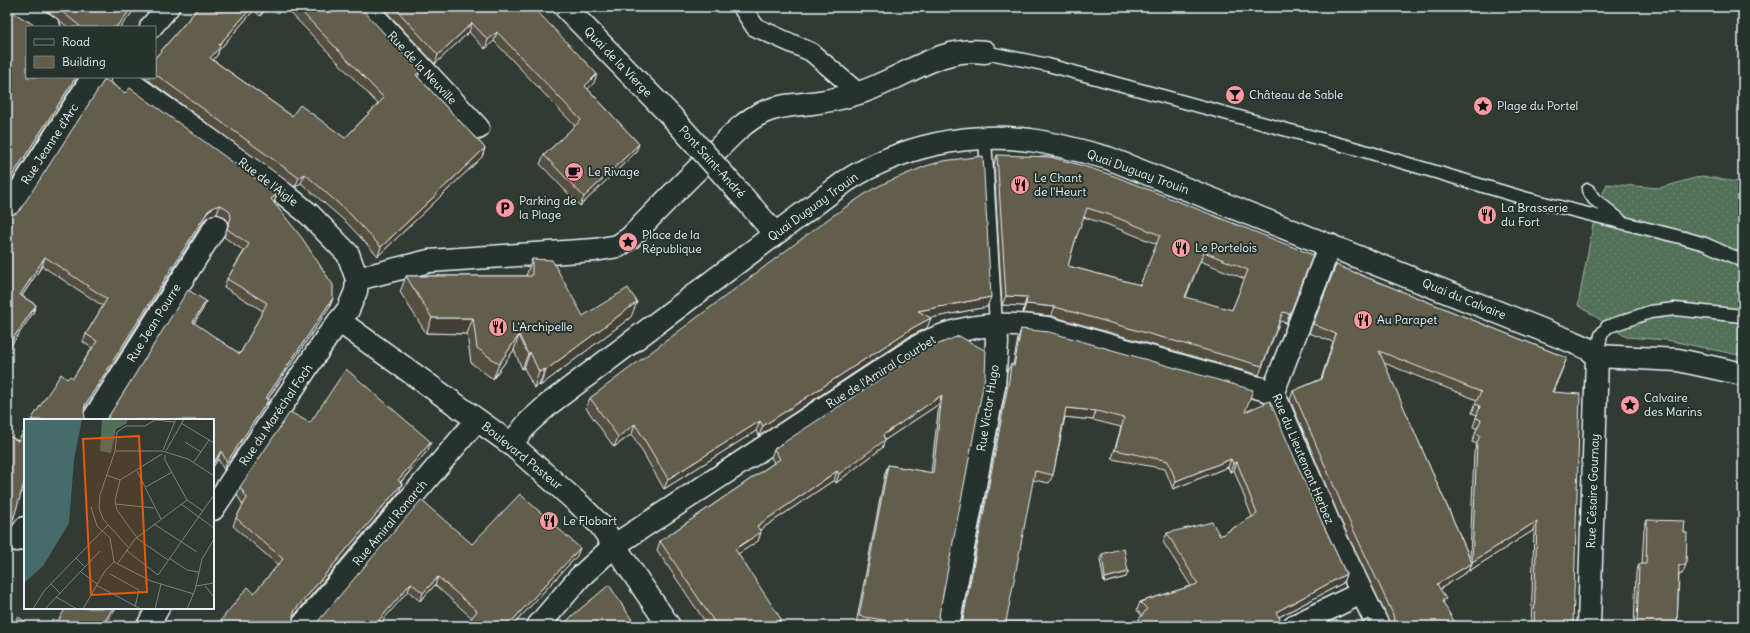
<svg xmlns="http://www.w3.org/2000/svg" width="1750" height="633" viewBox="0 0 1750 633" font-family="Delius,sans-serif">
	<style>
		.grass { fill: url(#grass-dots); stroke: #9cb0a8 }
		.lines { fill: none; stroke-linecap: round; stroke-linejoin: round }
		.service-casing { stroke: #e8f1f8; stroke-width: 15 }
		.pedestrian-casing { stroke: #e8f1f8; stroke-width: 21 }
		.minor-casing { stroke: #e8f1f8; stroke-width: 25 }
		.tertiary-casing { stroke: #e8f1f8; stroke-width: 25 }
		.service { stroke: #26332d; stroke-width: 12 }
		.pedestrian { stroke: #26332d; stroke-width: 18 }
		.minor { stroke: #26332d; stroke-width: 22 }
		.tertiary { stroke: #26332d; stroke-width: 22 }
		.minor-bridge-casing { stroke: #e8f1f8; stroke-width: 25; stroke-linecap: butt }
		.minor-bridge { stroke: #26332d; stroke-width: 22 }
		.wall { fill: #555040; stroke: #e8f1f8; fill-rule: evenodd }
		.shaded-wall { fill: #454134; stroke: #e8f1f8 }
		.building { fill: #635d4b; stroke: #e8f1f8; fill-rule: evenodd }
		.labels { text-anchor: middle; stroke-width: 4; stroke-linejoin: round; paint-order: stroke }
		.street-label { font-size: 12px; fill: #e8f1f8; stroke: #26332d }
		.poi-label { font-size: 12px; fill: #e8f1f8; stroke: #26332d; text-anchor: start }
		.inset-road { fill: none; stroke: #7b8482; stroke-width: 1 }
		.view { fill: #e8590c; fill-opacity: 0.15; stroke: #e8590c; stroke-width: 2 }
		.inset-edge { fill: none; stroke: #e8f1f8; stroke-width: 2 }
	</style>
	<defs>
		<pattern id="grass-dots" width="8" height="8" patternUnits="userSpaceOnUse"><rect width="8" height="8" fill="#516f57"/><path d="M2 2h.1M6 6h.1" fill="none" stroke="#6a8470" stroke-width="1.8" stroke-linecap="round"/></pattern>
	</defs>
	<rect width="100%" height="100%" fill="#323b33"/>
	<filter id="ink" filterUnits="userSpaceOnUse"><feTurbulence type="fractalNoise" baseFrequency=".025" numOctaves="2"/><feDisplacementMap in="SourceGraphic" scale="8" xChannelSelector="R" yChannelSelector="G"/><feConvolveMatrix kernelMatrix="1 2 1 2 8 2 1 2 1" color-interpolation-filters="sRGB"/></filter>
	<g filter="url(#ink)">
		<polygon class="grass" points="1702,176 1743,183 1743,356 1667,340 1626,337 1578,305 1596,209 1607,184 1660,188"/>
		<g class="lines">
			<defs>
				<g id="service">
					<polyline points="985,52 1048,65 1361,150 1524,198 1684,238 1705,244 1743,261"/>
					<polyline points="985,138 996,325"/>
					<polyline points="1588,190 1594,199 1619,219"/>
					<polyline points="1597,356 1601,335 1607,327 1650,312 1675,309 1743,316"/>
				</g>
				<polyline id="pedestrian" points="742,7 755,27 811,52 859,93"/>
				<g id="minor">
					<polyline points="20,7 49,27"/>
					<polyline points="365,7 478,128"/>
					<polyline points="565,7 672,117"/>
					<polyline points="151,27 168,7"/>
					<polyline points="122,77 272,184 309,214 348,254 357,279 356,291 348,310 327,337 213,509"/>
					<polyline points="752,207 775,234"/>
					<polyline points="7,211 93,77"/>
					<polyline points="1330,245 1273,392 1330,526 1378,626"/>
					<path d="M357 279 429 261 595 250 618 246 630 238C656 211 682 184 709 158 725 142 743 121 764 112 780 105 796 105 812 103 835 100 858 95 879 85 915 70 944 47 985 52"/>
					<polyline points="1597,356 1678,360 1743,374"/>
					<polyline points="93,420 216,226"/>
					<path d="M511 444 528 423 549 404 846 181C901 146 966 132 1030 140 1057 144 1082 151 1108 158L1573 342 1589 349 1597 356"/>
					<polyline points="7,537 17,540 25,528"/>
					<polyline points="148,626 158,608"/>
					<polyline points="302,626 477,420"/>
					<path d="M538 626 580 577 615 545 917 347C958 324 1002 321 1048 328L1273 392"/>
					<polyline points="948,626 994,386 997,342 996,325"/>
					<polyline points="1294,626 1361,593"/>
					<polyline points="1589,626 1597,356"/>
				</g>
				<polyline id="tertiary" points="339,321 511,444 579,504 601,526 669,626"/>
			</defs>
			<use href="#service" class="service-casing"/>
			<use href="#pedestrian" class="pedestrian-casing"/>
			<use href="#minor" class="minor-casing"/>
			<use href="#tertiary" class="tertiary-casing"/>
			<use href="#service" class="service"/>
			<use href="#pedestrian" class="pedestrian"/>
			<use href="#minor" class="minor"/>
			<use href="#tertiary" class="tertiary"/>
			<defs>
				<polyline id="minor-bridge" points="672,117 752,207"/>
			</defs>
			<use href="#minor-bridge" class="minor-bridge-casing"/>
			<use href="#minor-bridge" class="minor-bridge"/>
		</g>
		<g class="wall">
			<polygon points="42,7 137,7 120,27 68,27"/>
			<polygon points="199,7 268,7 260,16 254,10 219,50 217,56 213,60 292,116 345,138 378,104 285,7 360,7 418,77 485,148 482,157 378,256 346,222 301,183 295,187 144,77 155,77 155,58"/>
			<polygon points="382,7 533,7 594,83 588,89 639,144 635,153 580,206 540,164 544,155 575,126 494,41 485,49 469,32 435,64"/>
			<polygon points="125,93 277,194 274,202 333,298 330,306 268,399 269,399 266,407 224,470 218,459 213,467 213,420 105,420 203,309 194,323 240,354 263,311 224,287 227,279 244,251 224,237 228,225 227,220 223,216 217,214 211,215 205,219 84,412 31,420 67,379 73,378 92,348 83,342 86,334 103,306 42,266 22,296 36,305 33,313 7,351 7,215 9,215 15,214 20,210"/>
			<path d="M997 155 1313 255 1286 323 1280 321 1259 375 1051 316 1023 313 1024 306 1002 305 994 164ZM1083 217 1106 224 1157 244 1140 285 1068 266 1075 241ZM1200 261 1245 279 1232 310 1185 298Z"/>
			<polygon points="943,161 987,307 930,318 927,328 910,336 759,436 756,431 664,489 632,434 614,447 586,408 590,398"/>
			<polygon points="532,259 583,316 631,317 540,386 539,385 534,388 524,368 522,369 514,350 493,379 471,363 467,334 426,333 400,292 406,276 526,276"/>
			<path d="M1336 265 1567 358 1553 392 1573 626H1531L1534 530 1469 571V569L1468 571 1440 589 1444 603 1390 625 1389 621 1341 521 1290 400 1293 391 1321 379 1333 342 1309 333ZM1384 363 1477 400 1472 413 1477 415 1473 427 1477 429 1472 442 1477 444 1474 452 1470 558Z"/>
			<polygon points="1021,329 1245,412 1322,522 1346,574 1343,583 1279,617 1284,626 1137,626 1139,619 1142,616 1137,610 1140,602 1191,586 1163,542 1167,533 1220,536 1252,517 1234,470 1230,472 1228,467 1173,489 1165,469 1112,459 1121,427 1093,420 1065,417 1053,475 1049,483 1033,480 961,625 1006,388 1007,372 1011,364 1013,365 1018,338"/>
			<polygon points="959,336 939,615 939,622 942,626 866,626 856,624 885,473 888,465 931,473 939,404 885,440 882,448 836,483 834,480 760,530 761,532 758,541 738,554 779,626 708,626 657,550 660,541 774,463 771,457 774,449"/>
			<polygon points="310,423 428,450 401,482 402,484 399,492 293,617 293,622 254,593 278,565 233,526 236,518 243,505 237,495 240,487"/>
			<polygon points="25,430 25,488 23,487 11,525 7,526 7,435 18,441"/>
			<polygon points="1647,520 1684,532 1682,574 1679,574 1677,626 1634,626 1636,573 1639,564 1642,564 1644,529"/>
			<polygon points="472,544 577,556 512,626 465,626 472,618 435,585 420,601 408,591 314,626"/>
			<polygon points="1102,554 1128,572 1126,577 1104,583 1100,559"/>
		</g>
		<g class="shaded-wall">
			<polygon points="133,7 137,7 120,27 116,27"/>
			<polygon points="252,7 255,7 254,10 219,50 217,56 207,67 210,58 219,45"/>
			<polygon points="264,7 268,7 260,16"/>
			<polygon points="472,23 469,32 435,64 438,55"/>
			<polygon points="497,32 494,41 485,49 488,40"/>
			<polygon points="420,72 417,81 416,75"/>
			<polygon points="597,74 594,83 582,95 585,86"/>
			<polygon points="76,77 78,77 7,188 7,184"/>
			<polygon points="639,144 635,153 580,206 584,197"/>
			<polygon points="485,148 482,157 378,256 381,247"/>
			<polygon points="305,174 301,183 295,187 299,178"/>
			<polygon points="277,194 274,202 268,207 271,199"/>
			<polygon points="220,205 217,214 211,215 205,219 82,413 85,405 208,211 214,207"/>
			<polygon points="1204,252 1200,261 1182,307 1185,297"/>
			<polygon points="45,257 42,266 17,303 20,295"/>
			<polygon points="1006,296 1027,297 1024,306 1002,305"/>
			<polygon points="991,297 987,307 915,321 918,311"/>
			<polygon points="333,298 330,306 263,406 266,398"/>
			<polygon points="206,301 203,309 190,330 193,322"/>
			<polygon points="637,302 631,317 540,386 546,370"/>
			<polygon points="1026,304 1055,307 1051,316 1023,313"/>
			<polygon points="36,305 33,313 7,351 7,347"/>
			<polygon points="432,318 473,318 467,334 426,333"/>
			<polygon points="931,318 927,328 910,336 759,436 763,426 914,327"/>
			<polygon points="519,335 514,350 493,379 499,364"/>
			<polygon points="530,352 524,368 522,369 528,354"/>
			<polygon points="545,369 539,385 534,388 539,372"/>
			<polygon points="942,395 939,404 885,440 882,448 836,483 839,474 883,435"/>
			<polygon points="269,399 266,407 224,470 227,462"/>
			<polygon points="1066,408 1096,411 1093,420 1063,417"/>
			<polygon points="760,421 756,431 664,489 668,479"/>
			<polygon points="635,424 632,434 614,447 618,437"/>
			<polygon points="431,442 428,450 395,488 398,480"/>
			<polygon points="221,451 218,459 213,467 213,464"/>
			<polygon points="1231,459 1228,467 1173,489 1176,481"/>
			<polygon points="1237,462 1234,470 1230,472 1233,464"/>
			<polygon points="837,471 834,480 754,534 757,526"/>
			<polygon points="402,484 399,492 292,618 293,615 295,610"/>
			<polygon points="14,517 11,525 7,526 7,518"/>
			<polygon points="1537,521 1534,530 1469,571 1472,562"/>
			<polygon points="761,532 758,541 732,558 735,549"/>
			<polygon points="580,548 577,556 512,626 507,626"/>
			<polygon points="1472,563 1468,571 1434,593 1437,584"/>
			<polygon points="1679,565 1686,565 1682,574 1676,574"/>
			<polygon points="1128,572 1126,577 1104,583 1105,578"/>
			<polygon points="1346,574 1343,583 1273,620 1276,612"/>
			<polygon points="438,577 435,585 420,601 423,593"/>
			<polygon points="411,583 408,591 378,626 374,626"/>
			<polygon points="113,608 116,608 104,626 102,626"/>
			<polygon points="781,619 779,626 772,626"/>
		</g>
		<g class="building">
			<polygon points="56,7 133,7 116,27 81,27"/>
			<polygon points="199,7 252,7 219,45 220,47 210,58 292,116 300,105 345,138 384,98 297,7 360,7 420,72 416,75 485,148 381,247 349,213 305,174 299,178 155,74 155,58"/>
			<polygon points="394,7 533,7 597,74 585,86 639,144 584,197 544,155 581,120 497,32 488,40 472,23 438,55"/>
			<polygon points="7,9 38,27 27,27 27,77 76,77 7,184"/>
			<polygon points="105,79 125,93 130,88 277,194 271,199 302,238 333,285 333,298 266,398 269,399 227,462 221,451 213,464 213,420 105,420 107,419 188,290 206,301 193,322 240,354 267,303 227,279 249,244 227,229 231,218 230,212 226,208 220,205 214,207 208,211 85,405 84,412 85,418 87,420 31,420 61,374 67,379 70,376 73,378 97,341 86,334 107,299 45,257 20,295 36,305 7,347 7,215 9,215 15,214 20,210"/>
			<path d="M997 155 1050 157 1077 164 1114 176 1313 255 1290 314 1283 312 1262 366 1055 307 1026 304 1027 297 1006 296ZM1087 208 1110 215 1160 235 1140 285 1068 266 1075 241ZM1204 252 1248 270 1232 310 1185 297Z"/>
			<polygon points="983,156 991,297 918,311 931,318 914,327 763,426 760,421 668,479 635,424 618,437 590,398 828,219 871,190 887,182 926,166 943,161"/>
			<polygon points="532,259 552,260 583,316 628,288 637,302 546,370 545,369 539,372 530,352 528,354 519,335 499,364 477,348 473,318 432,318 406,276 532,276"/>
			<polygon points="1336,265 1567,358 1552,392 1580,394 1573,626 1534,626 1537,521 1472,562 1477,443 1480,435 1475,433 1481,420 1476,418 1480,406 1475,404 1481,392 1379,351 1472,563 1437,584 1446,599 1442,601 1457,626 1389,626 1392,624 1394,618 1392,612 1345,512 1293,391 1322,379 1336,334 1313,324"/>
			<polygon points="1021,329 1049,332 1253,390 1245,412 1270,401 1322,522 1346,574 1276,612 1284,626 1141,626 1139,619 1147,609 1140,602 1198,584 1167,533 1212,522 1220,536 1257,514 1237,462 1233,464 1231,459 1176,481 1168,461 1115,450 1124,418 1096,411 1066,408 1053,475 1035,471 1006,622 1032,622 1032,626 960,626 963,620 1009,380 1011,364 1014,366"/>
			<polygon points="959,336 986,351 985,376 939,615 939,622 942,626 888,626 889,621 859,616 888,465 933,473 942,395 883,435 885,440 839,474 837,471 757,526 761,532 735,549 781,619 772,626 717,626 660,541 780,459 774,449 926,349"/>
			<polygon points="346,369 431,442 398,480 402,484 295,610 293,615 293,622 296,626 216,626 248,587 254,593 283,559 236,518 247,498 240,487 290,412 310,423"/>
			<polygon points="25,430 25,480 14,517 7,518 7,435 18,441"/>
			<polygon points="520,494 580,548 507,626 465,626 477,611 438,577 423,593 411,583 374,626 314,626 421,500 472,544"/>
			<polygon points="1647,520 1685,521 1684,532 1687,533 1686,565 1679,565 1677,626 1637,626 1639,564 1646,564"/>
			<polygon points="1124,548 1128,572 1105,578 1102,554"/>
			<polygon points="609,585 636,626 562,626 573,615"/>
			<polygon points="66,608 113,608 102,626 55,626"/>
			<polygon points="18,617 32,626 12,626"/>
			<polygon points="1368,619 1373,626 1357,626"/>
		</g>
	</g>
	<defs>
		<symbol id="bar-disc" viewBox="-11 -11 22 22"><circle r="9.5" fill="#ff9aa2" stroke="#26332d"/><path d="M-6-5H6L.8 .8V4.5H3.5V6h-7V4.5H-.8V.8Z" fill="#111"/></symbol>
		<symbol id="sight-disc" viewBox="-11 -11 22 22"><circle r="9.5" fill="#ff9aa2" stroke="#26332d"/><path d="M0-6L1.8-2.2L6-1.7L2.9 1.2L3.7 5.4L0 3.3L-3.7 5.4L-2.9 1.2L-6-1.7L-1.8-2.2Z" fill="#111"/></symbol>
		<symbol id="cafe-disc" viewBox="-11 -11 22 22"><circle r="9.5" fill="#ff9aa2" stroke="#26332d"/><path d="M-5.5-4.5H6V0H3Q3 3.5 0 3.5H-2.5Q-5.5 3.5-5.5 0ZM3-3.2v2h1.7v-2ZM-6 4.5H4V6H-6Z" fill="#111"/></symbol>
		<symbol id="restaurant-disc" viewBox="-11 -11 22 22"><circle r="9.5" fill="#ff9aa2" stroke="#26332d"/><path d="M-5-6h1v4h1v-4h1v4h1v-4h1v5L-1.5 .5V6h-2V.5L-5-1ZM5-6V6H3V1.5H1.5Q1.5-4 5-6Z" fill="#111"/></symbol>
		<symbol id="parking-disc" viewBox="-11 -11 22 22"><circle r="9.5" fill="#ff9aa2" stroke="#26332d"/><path d="M-3.5-5.5H1a3.5 3.5 0 0 1 0 7H-1V5.5H-3.5ZM-1-3.4V-.6H.8a1.4 1.4 0 0 0 0-2.8Z" fill="#111"/></symbol>
	</defs>
	<g fill-rule="evenodd">
		<use href="#bar-disc" x="1224" y="84" width="22" height="22"/>
		<use href="#sight-disc" x="1472" y="95" width="22" height="22"/>
		<use href="#cafe-disc" x="563" y="161" width="22" height="22"/>
		<use href="#restaurant-disc" x="1009" y="174" width="22" height="22"/>
		<use href="#parking-disc" x="494" y="197" width="22" height="22"/>
		<use href="#restaurant-disc" x="1476" y="204" width="22" height="22"/>
		<use href="#sight-disc" x="617" y="231" width="22" height="22"/>
		<use href="#restaurant-disc" x="1170" y="237" width="22" height="22"/>
		<use href="#restaurant-disc" x="1352" y="309" width="22" height="22"/>
		<use href="#restaurant-disc" x="487" y="316" width="22" height="22"/>
		<use href="#sight-disc" x="1619" y="394" width="22" height="22"/>
		<use href="#restaurant-disc" x="538" y="510" width="22" height="22"/>
	</g>
	<g class="labels">
		<g class="street-label">
			<text transform="translate(618 62) rotate(46)" y="4">Quai de la Vierge</text>
			<text transform="translate(422 68) rotate(47)" y="4">Rue de la Neuville</text>
			<text transform="translate(50 144) rotate(-57)" y="4">Rue Jeanne d'Arc</text>
			<text transform="translate(712 162) rotate(48)" y="4">Pont Saint-André</text>
			<text transform="translate(1138 172) rotate(20)" y="4">Quai Duguay Trouin</text>
			<text transform="translate(268 182) rotate(37)" y="4">Rue de l'Aigle</text>
			<text transform="translate(813 207) rotate(-36)" y="4">Quai Duguay Trouin</text>
			<text transform="translate(1464 299) rotate(22)" y="4">Quai du Calvaire</text>
			<text transform="translate(154 323) rotate(-58)" y="4">Rue Jean Pourre</text>
			<text transform="translate(881 372) rotate(-32)" y="4">Rue de l'Amiral Courbet</text>
			<text transform="translate(988 408) rotate(-81)" y="4">Rue Victor Hugo</text>
			<text transform="translate(276 415) rotate(-56)" y="4">Rue du Maréchal Foch</text>
			<text transform="translate(522 456) rotate(39)" y="4">Boulevard Pasteur</text>
			<text transform="translate(1303 459) rotate(67)" y="4">Rue du Lieutenant Herbez</text>
			<text transform="translate(1593 491) rotate(-88)" y="4">Rue Césaire Gournay</text>
			<text transform="translate(390 523) rotate(-50)" y="4">Rue Amiral Ronarch</text>
		</g>
		<g class="poi-label">
			<text x="1249" y="99">Château de Sable</text>
			<text x="1497" y="110">Plage du Portel</text>
			<text x="588" y="176">Le Rivage</text>
			<text x="1034" y="182">Le Chant<tspan x="1034" dy="14">de l'Heurt</tspan></text>
			<text x="519" y="205">Parking de<tspan x="519" dy="14">la Plage</tspan></text>
			<text x="1501" y="212">La Brasserie<tspan x="1501" dy="14">du Fort</tspan></text>
			<text x="642" y="239">Place de la<tspan x="642" dy="14">République</tspan></text>
			<text x="1195" y="252">Le Portelois</text>
			<text x="1377" y="324">Au Parapet</text>
			<text x="512" y="331">L'Archipelle</text>
			<text x="1644" y="402">Calvaire<tspan x="1644" dy="14">des Marins</tspan></text>
			<text x="563" y="525">Le Flobart</text>
		</g>
	</g>
	<g transform="translate(24 419)">
		<rect width="190" height="190" fill="#323b33"/>
		<path d="M78 0H104L102 5 92 10 87 34 76 32Z" fill="#516f57"/>
		<path d="M0 0H58L50 41 45 104 19 147 0 164Z" fill="#466b6a"/>
		<path class="inset-road" d="M157 4 190 24M161 23 177 33M139 31 152 0M91 32H138M138 32 164 40 190 57M142 32 160 0M141 36V41L163 81 179 92M170 43 185 21M113 52 137 100M82 56 96 61 138 35M96 61 91 82 93 91 114 120 144 141M122 68 148 53M91 85 130 89M157 85 190 109M67 88 73 107 86 119 90 143M130 105 173 133M104 128 79 100 75 89 76 76 91 32 93 13 102 7H121L131 1 151 3M102 131 134 156M52 139 61 148M145 139 163 151 175 153M94 144 111 120 163 81M57 153 73 165M86 155 115 171 111 188M134 156 190 76M27 165 36 174M72 166 117 190M172 167 190 164M181 167 190 178M32 178 53 190M9 190 20 172 84 106M21 190 76 132M59 190 81 152 90 143 127 162 170 175M131 190 137 165M163 190 171 171 178 140 190 120"/>
		<path class="view" d="M115 17 123 173 67 176 59 20Z"/>
		<rect width="190" height="190" class="inset-edge"/>
	</g>
	<rect width="1750" height="633" fill="none" stroke="#26332d" stroke-width="24"/>
	<rect x="12" y="12" width="1726" height="609" fill="none" stroke="#e8f1f8" stroke-width="1.5" filter="url(#ink)"/>
	<rect x="26" y="26" width="130" height="52" fill="#26332d" stroke="#747f7e"/>
	<rect x="34" y="39" width="20" height="6" fill="#26332d" stroke="#747f7e"/>
	<text x="62" y="46" font-size="12" fill="#e8f1f8">Road</text>
	<rect x="34" y="56" width="20" height="12" fill="#635d4b" stroke="#747f7e"/>
	<text x="62" y="66" font-size="12" fill="#e8f1f8">Building</text>
</svg>
